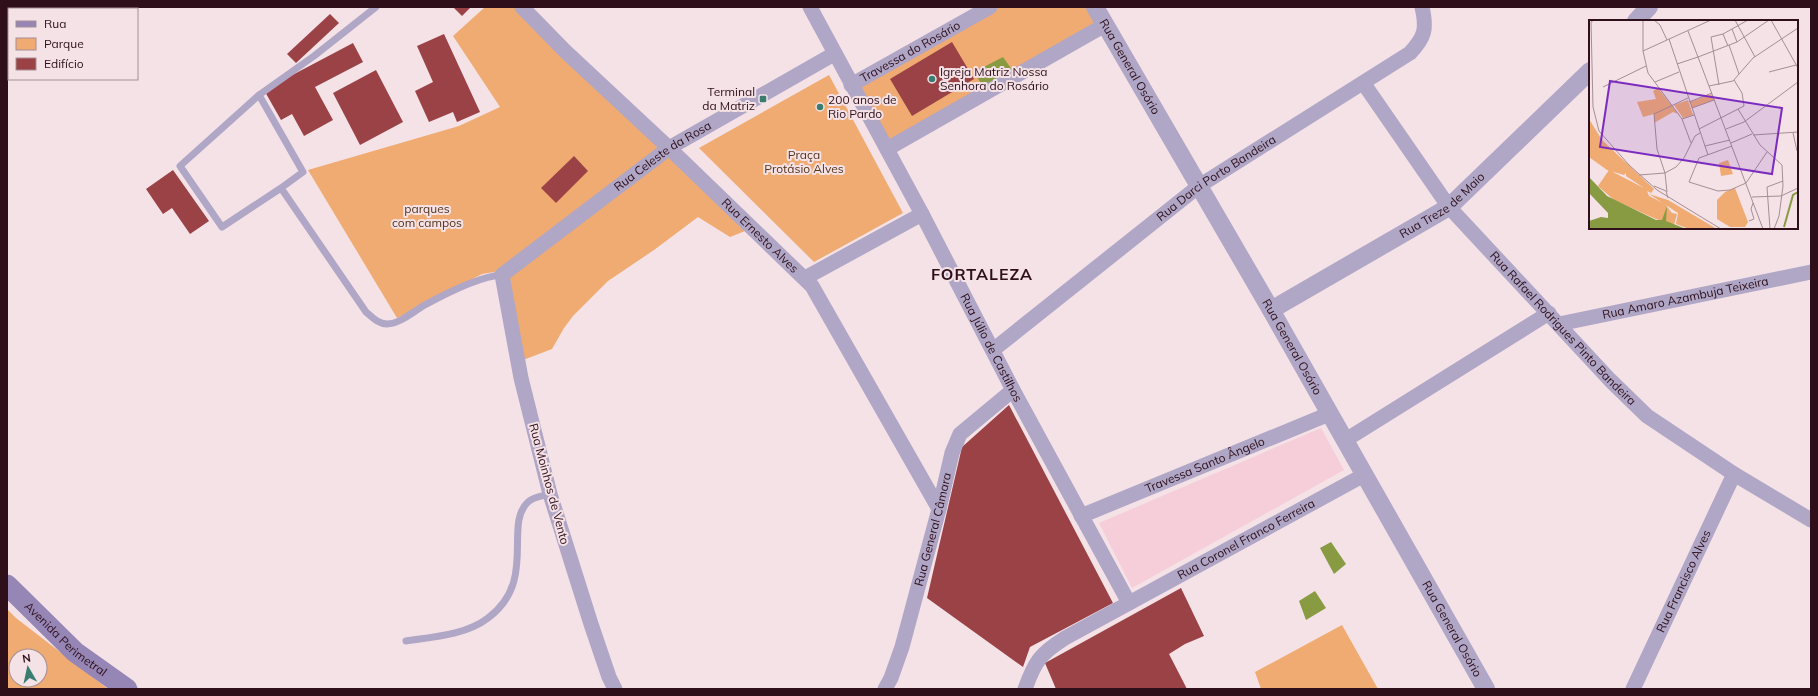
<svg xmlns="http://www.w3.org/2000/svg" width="1818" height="696" viewBox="0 0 1818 696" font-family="Mulish,sans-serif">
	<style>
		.built { fill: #f5ced9 }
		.green { fill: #f0ab72; fill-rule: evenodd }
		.water { fill: #889b42 }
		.building { fill: #9a4246 }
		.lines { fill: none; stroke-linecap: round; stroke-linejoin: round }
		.service { stroke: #b0a6c6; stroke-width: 7 }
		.minor { stroke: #b0a6c6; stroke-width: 15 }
		.tertiary { stroke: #b0a6c6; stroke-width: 18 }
		.secondary { stroke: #9686b5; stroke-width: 21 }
		.poi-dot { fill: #397d70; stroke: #f4e2e6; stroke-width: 1.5 }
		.labels { text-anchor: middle; stroke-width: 4; stroke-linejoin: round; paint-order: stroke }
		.street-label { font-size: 12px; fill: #2e0f1a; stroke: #f4e2e6 }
		.poi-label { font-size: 12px; fill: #2e0f1a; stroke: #f4e2e6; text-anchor: start }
		.park-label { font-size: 12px; fill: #53341a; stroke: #f4e2e6 }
		.district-label { font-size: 16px; font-weight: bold; letter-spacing: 1px; fill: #2e0f1a; stroke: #f4e2e6 }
		.inset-river { fill: none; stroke: #889b42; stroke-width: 2 }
		.inset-road { fill: none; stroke: #a58e94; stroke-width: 1 }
		.view { fill: #7b2cbf; fill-opacity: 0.15; stroke: #7b2cbf; stroke-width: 2 }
		.inset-edge { fill: none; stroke: #2e0f1a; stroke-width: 2 }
	</style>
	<rect width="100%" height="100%" fill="#f4e2e6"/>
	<polygon class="built" points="1321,428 1344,470 1132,588 1099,523"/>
	<g class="green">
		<polygon points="485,7 518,7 664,149 500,271 482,274 397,318 308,170 459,126 500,107 453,36"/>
		<polygon points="994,7 1094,7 1104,25 887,147 852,85"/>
		<polygon points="829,75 903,213 814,262 699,148"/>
		<polygon points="669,150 750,229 730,237 698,217 654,250 608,281 573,316 564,328 552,349 518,362 503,275"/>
		<path d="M7 609 16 618 108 689H7ZM16 656H40V680H16Z"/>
		<polygon points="1342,625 1378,689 1261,689 1255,672"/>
	</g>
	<g class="water">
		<polygon points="1003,57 1015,74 985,90 974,72"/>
		<polygon points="1331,542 1346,564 1334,574 1320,548"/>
		<polygon points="1315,591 1326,608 1306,620 1299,601"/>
	</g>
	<g class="building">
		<polygon points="453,7 471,7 462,16"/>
		<polygon points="330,14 339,23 296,63 287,54"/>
		<polygon points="444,34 480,112 457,122 453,112 429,122 415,91 433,82 417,46"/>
		<polygon points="952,42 974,79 912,116 890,79"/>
		<polygon points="353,43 363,62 315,87 333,120 304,136 292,114 281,120 264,90"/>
		<polygon points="376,70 403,122 360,145 333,93"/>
		<polygon points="574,156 588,171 556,203 541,188"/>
		<polygon points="173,170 209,221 190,234 172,208 163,214 146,189"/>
		<polygon points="1009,405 1113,603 1030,647 1023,667 927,598 962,447"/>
		<polygon points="1181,588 1204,636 1185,644 1169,654 1187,689 1056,689 1045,663"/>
	</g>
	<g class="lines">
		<g class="service">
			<polyline points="259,95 314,56 376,7"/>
			<path d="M281 188 222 227 180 166 259 95 303 172 281 188 366 312C372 317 378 324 387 324 399 324 413 312 423 306 443 295 479 276 502 275"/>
			<path d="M406 641C433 637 466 635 488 618 538 581 503 525 528 502 534 496 543 496 550 494"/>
		</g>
		<g class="minor">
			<path id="s1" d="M522 7 565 51 669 148 812 286 939 509"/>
			<path id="s2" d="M810 7 922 214 1013 390 1129 603"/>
			<polyline points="27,9 29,7"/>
			<polyline points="7,25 9,23"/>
			<path id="s3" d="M1364 84 1449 207 1610 380 1647 416 1734 474 1811 520"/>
			<path id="s4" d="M851 85 990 7"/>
			<polyline points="887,149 1105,25"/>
			<polyline points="805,278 922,214"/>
			<path id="s5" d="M1559 324 1811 272"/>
			<path id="s6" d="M993 350 1199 186 1410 53C1425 37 1427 29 1422 7"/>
			<polyline points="1344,441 1549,313"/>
			<path id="s7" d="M1081 516 1329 414"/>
			<path id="s8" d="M615 689 609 677 591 624 550 494 521 378 502 275 669 148 834 54"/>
			<path id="s9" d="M885 689 891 678 902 647 939 509 952 453 960 434 1013 390"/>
			<path id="s10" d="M1025 689C1035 661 1040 654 1065 638L1364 475"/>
			<path id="s11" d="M1633 689 1734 474"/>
		</g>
		<g class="tertiary">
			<path id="s12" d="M1095 7 1271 310 1486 689"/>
			<polyline points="1636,21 1649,7"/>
			<path id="s13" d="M1271 310 1449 207 1590 71"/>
		</g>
		<path class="secondary" id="s14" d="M7 585 75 652 127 689"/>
	</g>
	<g class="poi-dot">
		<circle cx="932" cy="79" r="4"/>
		<rect x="759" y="95" width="8" height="8" rx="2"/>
		<circle cx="820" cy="107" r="4"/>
	</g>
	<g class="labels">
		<g class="street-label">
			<text dy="4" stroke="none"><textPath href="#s4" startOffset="68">Travessa do Rosário</textPath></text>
			<text dy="4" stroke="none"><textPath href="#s12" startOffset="69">Rua General Osório</textPath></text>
			<text dy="4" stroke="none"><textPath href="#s8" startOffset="630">Rua Celeste da Rosa</textPath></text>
			<text dy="4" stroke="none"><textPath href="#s6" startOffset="282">Rua Darci Porto Bandeira</textPath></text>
			<text dy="4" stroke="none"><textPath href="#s13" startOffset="201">Rua Treze de Maio</textPath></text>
			<text dy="4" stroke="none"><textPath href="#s1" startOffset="330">Rua Ernesto Alves</textPath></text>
			<text dy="4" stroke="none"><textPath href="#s5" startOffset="129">Rua Amaro Azambuja Teixeira</textPath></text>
			<text dy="4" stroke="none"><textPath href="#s3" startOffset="316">Rua Rafael Rodrigues Pinto Bandeira</textPath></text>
			<text dy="4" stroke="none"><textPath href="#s12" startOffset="393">Rua General Osório</textPath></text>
			<text dy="4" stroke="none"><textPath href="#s2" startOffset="386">Rua Júlio de Castilhos</textPath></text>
			<text dy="4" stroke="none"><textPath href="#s7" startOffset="134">Travessa Santo Ângelo</textPath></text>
			<text transform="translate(549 484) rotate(75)" y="4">Rua Moinhos de Vento</text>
			<text dy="4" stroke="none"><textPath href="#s9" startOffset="167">Rua General Câmara</textPath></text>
			<text dy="4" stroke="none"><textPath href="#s10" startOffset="273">Rua Coronel Franco Ferreira</textPath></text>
			<text dy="4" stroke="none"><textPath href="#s11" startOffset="119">Rua Francisco Alves</textPath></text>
			<text dy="4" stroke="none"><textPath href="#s12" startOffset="717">Rua General Osório</textPath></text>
			<text dy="4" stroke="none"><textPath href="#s14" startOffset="80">Avenida Perimetral</textPath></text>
		</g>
		<g class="poi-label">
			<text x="940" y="76">Igreja Matriz Nossa<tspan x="940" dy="14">Senhora do Rosário</tspan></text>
			<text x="755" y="96" text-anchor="end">Terminal<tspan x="755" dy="14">da Matriz</tspan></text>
			<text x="828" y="104">200 anos de<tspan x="828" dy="14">Rio Pardo</tspan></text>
		</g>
		<g class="park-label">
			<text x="804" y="159">Praça<tspan x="804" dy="14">Protásio Alves</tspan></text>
			<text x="427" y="213">parques<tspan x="427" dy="14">com campos</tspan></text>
		</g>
		<g class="district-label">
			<text x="982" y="280">FORTALEZA</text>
		</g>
	</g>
	<g transform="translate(1589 20)">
		<rect width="209" height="209" fill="#f4e2e6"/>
		<path d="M69 68 89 94 84 92 65 103V94L54 97 48 82 67 79 64 71ZM123 74 125 80 103 88 101 82ZM99 80 104 95 94 98 85 85ZM0 99 13 120 65 169 62 173 58 171 60 176 76 184 83 193 88 194 85 205 67 199 25 180 9 166 20 150 55 168 37 156V153L35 155 18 150 0 137ZM139 140 144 154 132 156 130 143ZM146 168 159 202 156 207H141L128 199V180L136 172ZM60 174 79 180 128 209H100L87 204 89 193Z" fill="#f0ab72"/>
		<path d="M0 157 18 176 67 200H73L78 186 77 201 97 209H0V201L12 197 19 198V193L0 173Z" fill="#889b42"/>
		<path class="inset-river" d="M195 207 204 175 209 172"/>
		<path class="inset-road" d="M5 0 2 2 4 87 10 111 40 145 68 170 132 209M54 0V31L59 53 93 99 102 123M65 0 71 5 78 20 122 0M146 0 166 37M182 0 209 48M143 9 148 22M99 11 109 37 148 22 180 0M134 14 139 26M80 19 119 135M140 25 150 54M54 31 78 20M88 44 109 37 174 209M180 52 207 45M66 62 90 52M130 65 122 17 134 14 159 0M120 66 144 61 164 38 209 8M14 67 57 46M100 82 123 73M103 88 125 80M149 89 171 125 193 145 194 166 190 196 185 209M93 99 105 95M110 109 155 86 153 73 145 60M137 109 155 102 209 62M204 113 208 131M164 115 209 112M142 123 163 114M116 126 141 120M143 126 110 138 100 162 129 171 141 170 157 163 178 132M50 155 76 153 87 147 95 138 106 116 111 113M65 166 77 171 79 178M78 172 76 153 68 129 65 94 99 78M163 177 192 176 209 168M160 201 165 199 162 189 164 183M181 209 178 167 194 161"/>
		<path class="view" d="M21 61 193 88 183 154 11 127Z"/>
		<rect width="209" height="209" class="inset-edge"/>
	</g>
	<rect width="1818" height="696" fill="none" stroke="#2e0f1a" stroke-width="16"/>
	<rect x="8" y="8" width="130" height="72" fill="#f4e2e6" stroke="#a58e94"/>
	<rect x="16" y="21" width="20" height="6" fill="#9686b5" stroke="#a58e94"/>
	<text x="44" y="28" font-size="12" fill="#2e0f1a">Rua</text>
	<rect x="16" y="38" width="20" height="12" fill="#f0ab72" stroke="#a58e94"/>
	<text x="44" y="48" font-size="12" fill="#2e0f1a">Parque</text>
	<rect x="16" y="58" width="20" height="12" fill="#9a4246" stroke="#a58e94"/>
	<text x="44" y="68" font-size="12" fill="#2e0f1a">Edifício</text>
	<g transform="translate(28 668) rotate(351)"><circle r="19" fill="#f4e2e6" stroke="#a58e94"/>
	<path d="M0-3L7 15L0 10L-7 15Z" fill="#397d70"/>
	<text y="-6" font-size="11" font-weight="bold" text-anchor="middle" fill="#2e0f1a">N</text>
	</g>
</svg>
